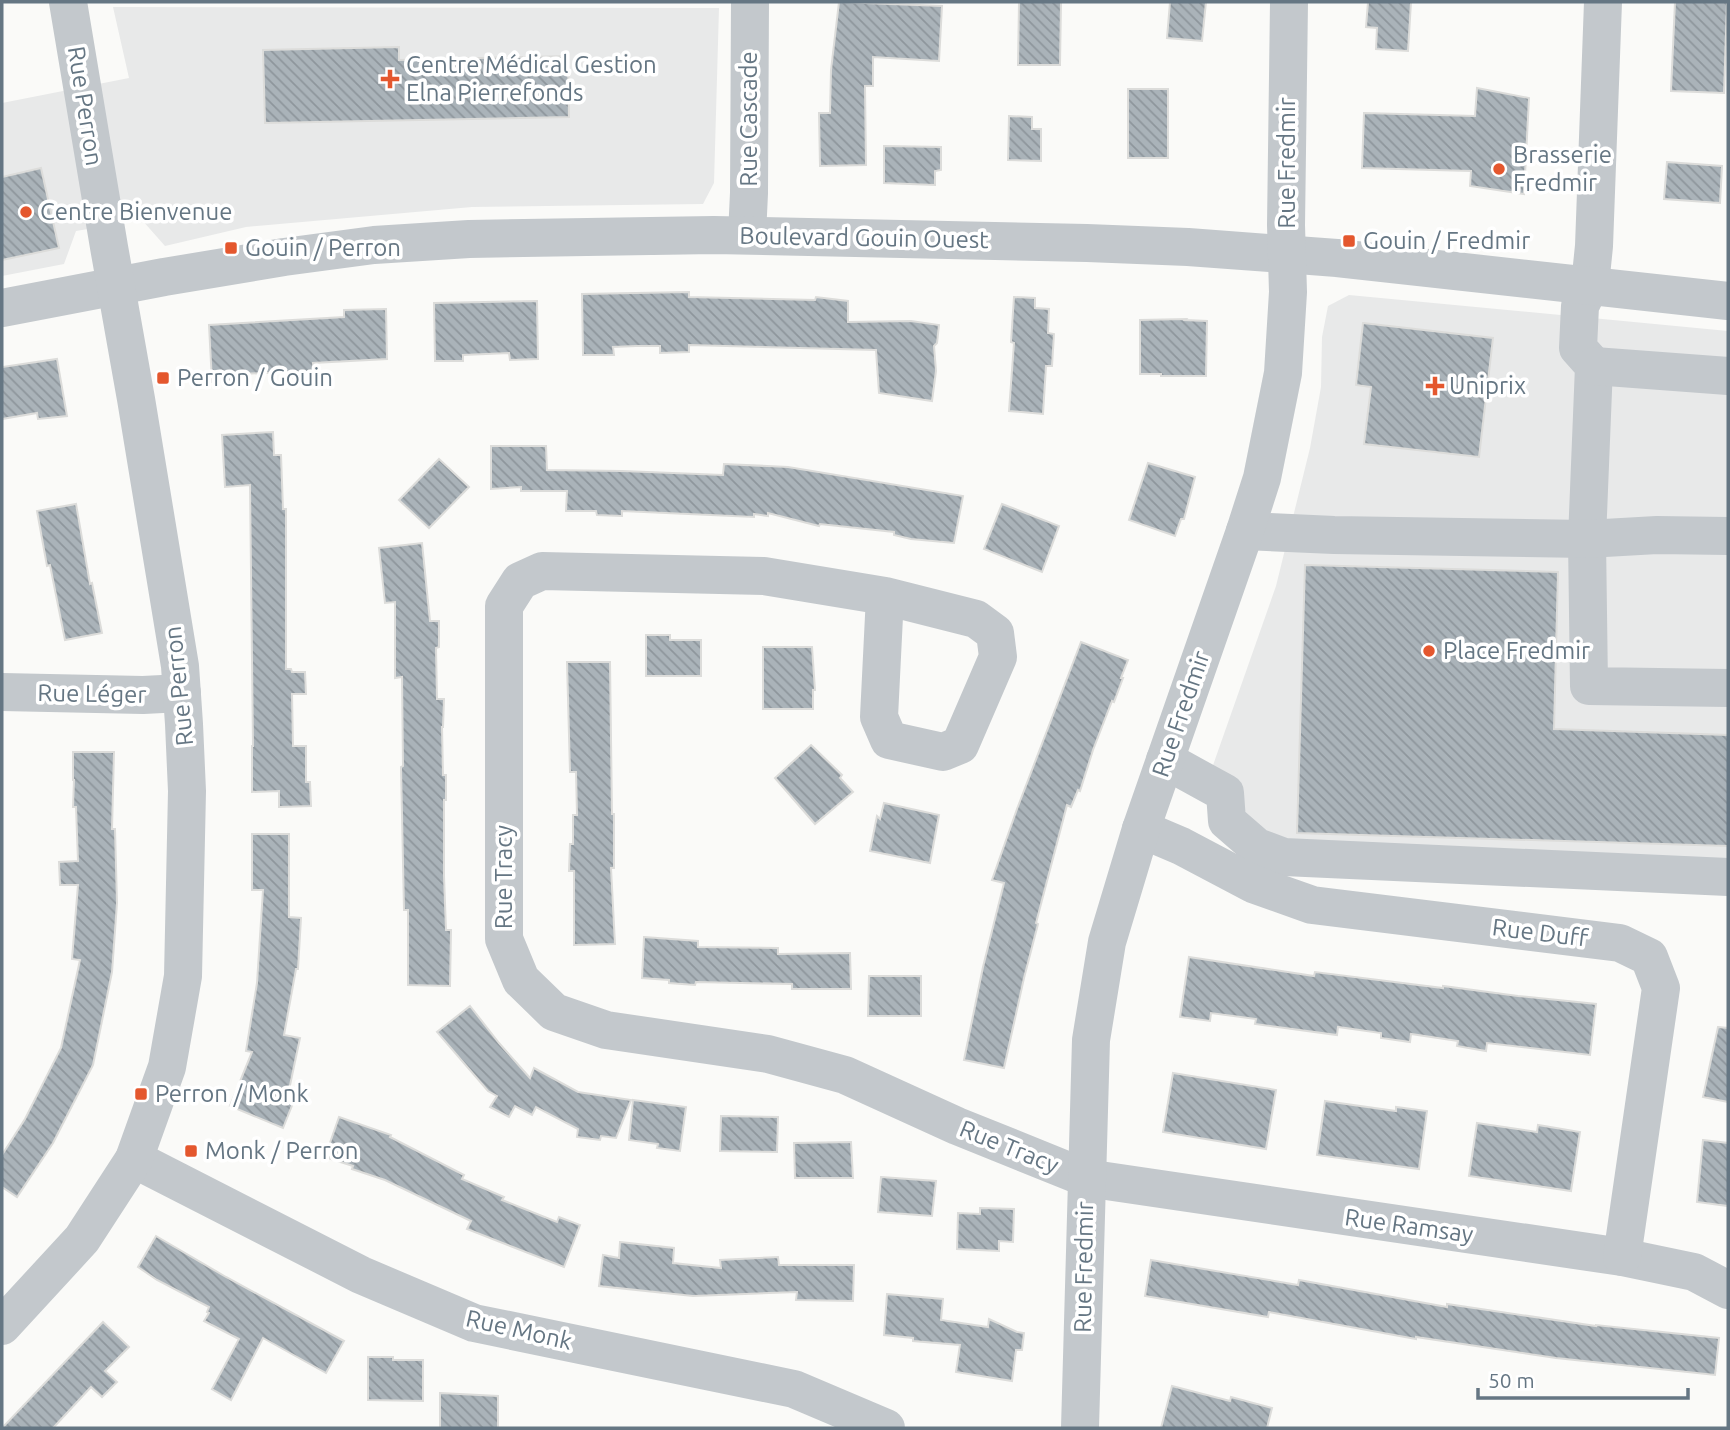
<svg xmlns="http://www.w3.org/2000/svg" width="1730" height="1430" viewBox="0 0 1730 1430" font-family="Ubuntu,sans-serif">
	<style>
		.built { fill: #e8e9e9 }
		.building { fill: url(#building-back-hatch); stroke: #dcdcda; stroke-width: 2 }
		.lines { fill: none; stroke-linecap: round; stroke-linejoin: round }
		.minor { stroke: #c3c8cc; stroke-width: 38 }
		.poi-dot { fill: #e4572e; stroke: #fff; stroke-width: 2.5 }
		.labels { text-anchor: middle; stroke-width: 7; stroke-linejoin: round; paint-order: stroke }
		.poi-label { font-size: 24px; fill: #657683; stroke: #fff; text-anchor: start }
		.street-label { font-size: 24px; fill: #657683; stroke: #fff }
	</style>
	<defs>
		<pattern id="building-back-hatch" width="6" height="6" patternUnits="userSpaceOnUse" patternTransform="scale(1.75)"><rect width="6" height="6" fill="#aab3b9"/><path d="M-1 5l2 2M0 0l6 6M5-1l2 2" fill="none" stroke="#8e969c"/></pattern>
	</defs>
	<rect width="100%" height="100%" fill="#fafaf8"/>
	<g class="built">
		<polygon points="113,7 719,8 714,183 703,204 472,207 246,227 165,246 142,220 76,231 64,264 2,276 2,103 129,78"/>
		<polygon points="1349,295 1728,331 1728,894 1248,842 1205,788 1276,586 1310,448 1321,387 1322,337 1328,306"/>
	</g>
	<g class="building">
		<polygon points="839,2 942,6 939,61 873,57 873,86 865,86 866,165 820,166 819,113 830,113 831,70"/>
		<polygon points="1019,2 1061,2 1060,65 1018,65"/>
		<polygon points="1170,2 1206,2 1202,41 1167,38"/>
		<polygon points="1368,2 1411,2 1408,51 1376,49 1377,28 1366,27"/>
		<polygon points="1675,2 1727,2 1724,93 1671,91"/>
		<polygon points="399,47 399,60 568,56 569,117 265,123 263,50"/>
		<polygon points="1477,88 1529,98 1524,194 1470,186 1471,171 1362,168 1364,113 1475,116"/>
		<rect x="1128" y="89" width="40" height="69"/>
		<polygon points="1009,116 1032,117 1032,129 1041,129 1041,161 1008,160"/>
		<polygon points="884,146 941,147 941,170 935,171 935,185 884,183"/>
		<polygon points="1667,162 1722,166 1720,203 1664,199"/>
		<polygon points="41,168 59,248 2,260 2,177"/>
		<polygon points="689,292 689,297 815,300 816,297 848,301 848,322 911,321 939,325 937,343 934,346 936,371 932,401 879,393 876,350 689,345 689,352 660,353 660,346 636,346 613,347 614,355 583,355 582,294"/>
		<polygon points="1014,297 1035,298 1035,308 1049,309 1048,333 1054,334 1052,366 1046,366 1043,414 1009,411 1014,343 1011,342"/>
		<polygon points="537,301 538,359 510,360 509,353 463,355 463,361 435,361 434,303"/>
		<polygon points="386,309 387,359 313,363 314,377 286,378 286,372 240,374 240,381 212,382 209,325 344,317 344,310"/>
		<polygon points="1186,319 1185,320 1207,321 1206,376 1161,376 1161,374 1140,374 1140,320"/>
		<polygon points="1363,323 1493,338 1479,457 1364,444 1371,387 1356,385"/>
		<polygon points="57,359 67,416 38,419 37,413 2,419 2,367"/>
		<polygon points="273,432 274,455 281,455 283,509 286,509 286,669 291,669 292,672 305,672 306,694 292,694 293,746 306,746 306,782 310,782 311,806 279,807 279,791 252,792 252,746 253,746 250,485 225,487 222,435"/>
		<polygon points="491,446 546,446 547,470 622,471 723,475 724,464 788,467 963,496 954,543 911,539 894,535 894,532 820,524 819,526 768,513 768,516 754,514 754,517 622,511 622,516 597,515 596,511 566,511 567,491 521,491 521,487 491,489"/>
		<polygon points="439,459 469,487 429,528 399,500"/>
		<polygon points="1148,463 1195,477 1184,519 1181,519 1175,536 1129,520"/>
		<polygon points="76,504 90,584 92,583 102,633 65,640 50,565 47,566 37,511"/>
		<polygon points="1002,504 1059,526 1042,572 984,549"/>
		<polygon points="422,543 430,621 439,621 439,647 436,648 437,699 444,699 443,727 442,727 443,775 446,775 446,800 444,800 444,876 446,930 451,930 450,986 408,985 408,910 404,910 401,767 403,766 402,677 395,678 395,602 385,603 379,548"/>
		<polygon points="1305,565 1558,572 1554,729 1728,735 1728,846 1297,833"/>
		<polygon points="646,635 670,635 670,640 701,640 701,676 646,676"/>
		<polygon points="1081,642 1128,660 1121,678 1123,678 1114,702 1112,701 1093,750 1080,791 1078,790 1071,807 1067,805 1036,923 1038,924 1024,978 1004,1068 964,1060 983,967 1004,883 992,880 1017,809"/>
		<polygon points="763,647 812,647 815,690 813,690 813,709 763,709"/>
		<polygon points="567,662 610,662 612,814 614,814 614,868 611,868 615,944 574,945 574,871 569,871 570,844 573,844 573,815 577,815 576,772 570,772"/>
		<polygon points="811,745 842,775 840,778 853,792 815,824 775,778"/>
		<polygon points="73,752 114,752 112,829 115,829 117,903 112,972 93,1065 53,1143 17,1197 2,1187 2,1155 25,1119 61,1048 80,960 72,959 78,885 60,885 59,862 78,861 76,807 73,807 74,780 73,780"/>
		<polygon points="884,803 939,815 930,863 870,851 877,816 880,819"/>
		<polygon points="252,834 289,834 289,917 301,918 298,969 296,969 284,1035 300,1038 289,1090 297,1093 283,1128 230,1106 252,1052 246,1051 257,983 263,890 252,890"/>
		<polygon points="644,937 698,941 698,947 778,948 778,954 850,953 851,989 792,989 792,984 696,982 695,985 669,983 669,980 642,978"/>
		<polygon points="1189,957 1314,976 1315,972 1443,988 1443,986 1518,996 1596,1004 1590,1055 1487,1043 1486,1051 1457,1046 1458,1041 1411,1034 1410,1042 1381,1038 1381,1033 1338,1027 1337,1035 1255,1024 1256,1019 1211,1013 1210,1021 1180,1017"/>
		<polygon points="869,976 921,976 921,1016 868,1016"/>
		<polygon points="470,1006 499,1043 530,1078 534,1068 578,1092 631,1100 616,1138 601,1136 600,1140 577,1137 578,1129 536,1107 532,1115 515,1106 509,1117 490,1107 497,1096 488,1091 437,1032"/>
		<polygon points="1718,1027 1728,1028 1728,1102 1703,1097"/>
		<polygon points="1173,1073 1276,1090 1266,1149 1163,1132"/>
		<polygon points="633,1100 686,1107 680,1151 657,1148 658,1144 629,1140"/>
		<polygon points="1325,1101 1396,1111 1396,1107 1427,1111 1419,1169 1317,1155"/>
		<polygon points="721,1116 778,1117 777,1152 720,1151"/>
		<polygon points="339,1117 391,1135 390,1137 464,1175 462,1179 504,1197 502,1200 557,1222 559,1217 580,1225 564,1267 467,1229 471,1221 385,1180 352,1169 353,1166 325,1157"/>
		<polygon points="1477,1123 1537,1132 1538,1125 1580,1132 1571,1191 1469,1176"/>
		<polygon points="1703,1140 1728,1143 1728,1206 1697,1202"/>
		<polygon points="851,1142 853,1178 795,1178 794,1143"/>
		<polygon points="881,1177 936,1181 932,1216 878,1212"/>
		<polygon points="980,1208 1014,1209 1013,1242 999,1241 999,1251 957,1249 958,1213 980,1214"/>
		<polygon points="156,1236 226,1277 344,1341 326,1373 263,1338 231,1400 212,1389 239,1339 204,1321 209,1313 207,1312 209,1307 157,1280 138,1267"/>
		<polygon points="620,1242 674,1248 673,1263 721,1268 720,1260 778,1257 779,1265 854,1265 853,1301 796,1300 797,1292 693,1296 599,1286 603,1255 619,1258"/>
		<polygon points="1151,1260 1298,1285 1299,1280 1447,1307 1447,1304 1596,1326 1596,1325 1719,1338 1715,1375 1556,1358 1416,1337 1416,1339 1269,1312 1268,1317 1145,1296"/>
		<polygon points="887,1294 943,1299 941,1320 988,1327 989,1319 1017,1332 1024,1333 1022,1350 1016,1350 1012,1381 956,1372 960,1345 913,1341 913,1338 884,1335"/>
		<polygon points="103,1322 129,1347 105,1371 117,1382 102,1397 91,1387 53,1428 2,1428"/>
		<polygon points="368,1357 393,1357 393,1360 423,1360 423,1401 368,1400"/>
		<polygon points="1172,1386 1230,1401 1231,1397 1272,1408 1267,1428 1161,1428"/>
		<polygon points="440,1393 498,1396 498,1428 440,1428"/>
	</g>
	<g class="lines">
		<g class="minor">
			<polyline points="1603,2 1594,246 1590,285 1580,306 1578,348 1594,366 1587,539 1589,686 1728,688"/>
			<polyline points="747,235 749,193 750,2"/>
			<polyline points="2,308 164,277 284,257 374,245 469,239 714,235 1087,243 1188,247 1337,258 1728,301"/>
			<polyline points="1594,366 1728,376"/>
			<polyline points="1245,531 1334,535 1587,539 1657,535 1728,536"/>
			<polyline points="885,596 879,717 889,740 943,752 960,745 998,657 995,633 976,619 885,596 764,576 542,571 520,581 504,606 504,939 521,980 554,1012 606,1030 768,1054 845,1075 957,1126 1086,1178 1622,1257 1694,1272 1728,1290"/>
			<polyline points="2,692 143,695 182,693"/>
			<polyline points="1165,760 1225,793 1227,821 1257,847 1284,857 1728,877"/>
			<polyline points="1141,829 1181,846 1253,884 1312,905 1620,943 1649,957 1661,988 1622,1257"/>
			<polyline points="134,1159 361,1275 474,1323 794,1389 886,1428"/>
			<polyline points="2,1326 82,1239 134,1159 167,1067 183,976 187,791 184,724 180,666 136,399 109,247 68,2"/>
			<polyline points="1080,1428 1091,1040 1107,942 1141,829 1245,531 1262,478 1283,373 1288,292 1286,225 1289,2"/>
		</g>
	</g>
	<g class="poi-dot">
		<path d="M386.5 68.5h7v7h7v7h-7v7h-7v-7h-7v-7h7z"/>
		<circle cx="1499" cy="169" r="7"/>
		<circle cx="26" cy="212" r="7"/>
		<rect x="1342" y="234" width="14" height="14" rx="3.5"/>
		<rect x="224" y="241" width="14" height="14" rx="3.5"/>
		<rect x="156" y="371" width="14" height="14" rx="3.5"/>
		<path d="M1431.5 375.5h7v7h7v7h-7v7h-7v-7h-7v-7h7z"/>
		<circle cx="1429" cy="651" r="7"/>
		<rect x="134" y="1087" width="14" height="14" rx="3.5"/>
		<rect x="184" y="1144" width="14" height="14" rx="3.5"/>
	</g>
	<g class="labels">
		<g class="poi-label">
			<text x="406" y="73">Centre Médical Gestion<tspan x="406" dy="28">Elna Pierrefonds</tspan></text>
			<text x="1513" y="163">Brasserie<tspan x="1513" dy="28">Fredmir</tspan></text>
			<text x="40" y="220">Centre Bienvenue</text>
			<text x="1363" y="249">Gouin / Fredmir</text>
			<text x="245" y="256">Gouin / Perron</text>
			<text x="177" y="386">Perron / Gouin</text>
			<text x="1449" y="394">Uniprix</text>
			<text x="1443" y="659">Place Fredmir</text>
			<text x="155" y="1102">Perron / Monk</text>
			<text x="205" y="1159">Monk / Perron</text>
		</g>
		<g class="street-label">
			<text transform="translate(85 106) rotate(81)" y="8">Rue Perron</text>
			<text transform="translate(749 119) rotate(-90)" y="8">Rue Cascade</text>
			<text transform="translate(1287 163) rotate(-90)" y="8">Rue Fredmir</text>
			<text transform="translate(864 238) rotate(1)" y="8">Boulevard Gouin Ouest</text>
			<text transform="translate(179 686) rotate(-96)" y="8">Rue Perron</text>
			<text transform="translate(92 694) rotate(1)" y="8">Rue Léger</text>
			<text transform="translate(1181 714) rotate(-71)" y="8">Rue Fredmir</text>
			<text transform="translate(504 877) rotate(-90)" y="8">Rue Tracy</text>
			<text transform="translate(1540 933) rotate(7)" y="8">Rue Duff</text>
			<text transform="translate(1009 1147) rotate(22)" y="8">Rue Tracy</text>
			<text transform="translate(1409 1226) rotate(8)" y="8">Rue Ramsay</text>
			<text transform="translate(1084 1267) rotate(-89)" y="8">Rue Fredmir</text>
			<text transform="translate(519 1330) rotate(13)" y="8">Rue Monk</text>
		</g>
	</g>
	<rect width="1730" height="1430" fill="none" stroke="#657683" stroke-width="7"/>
	<path d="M1478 1388v10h210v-10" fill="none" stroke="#657683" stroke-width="3.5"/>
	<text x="1488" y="1388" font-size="21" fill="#657683" stroke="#ffffff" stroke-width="5" paint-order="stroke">50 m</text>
</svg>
